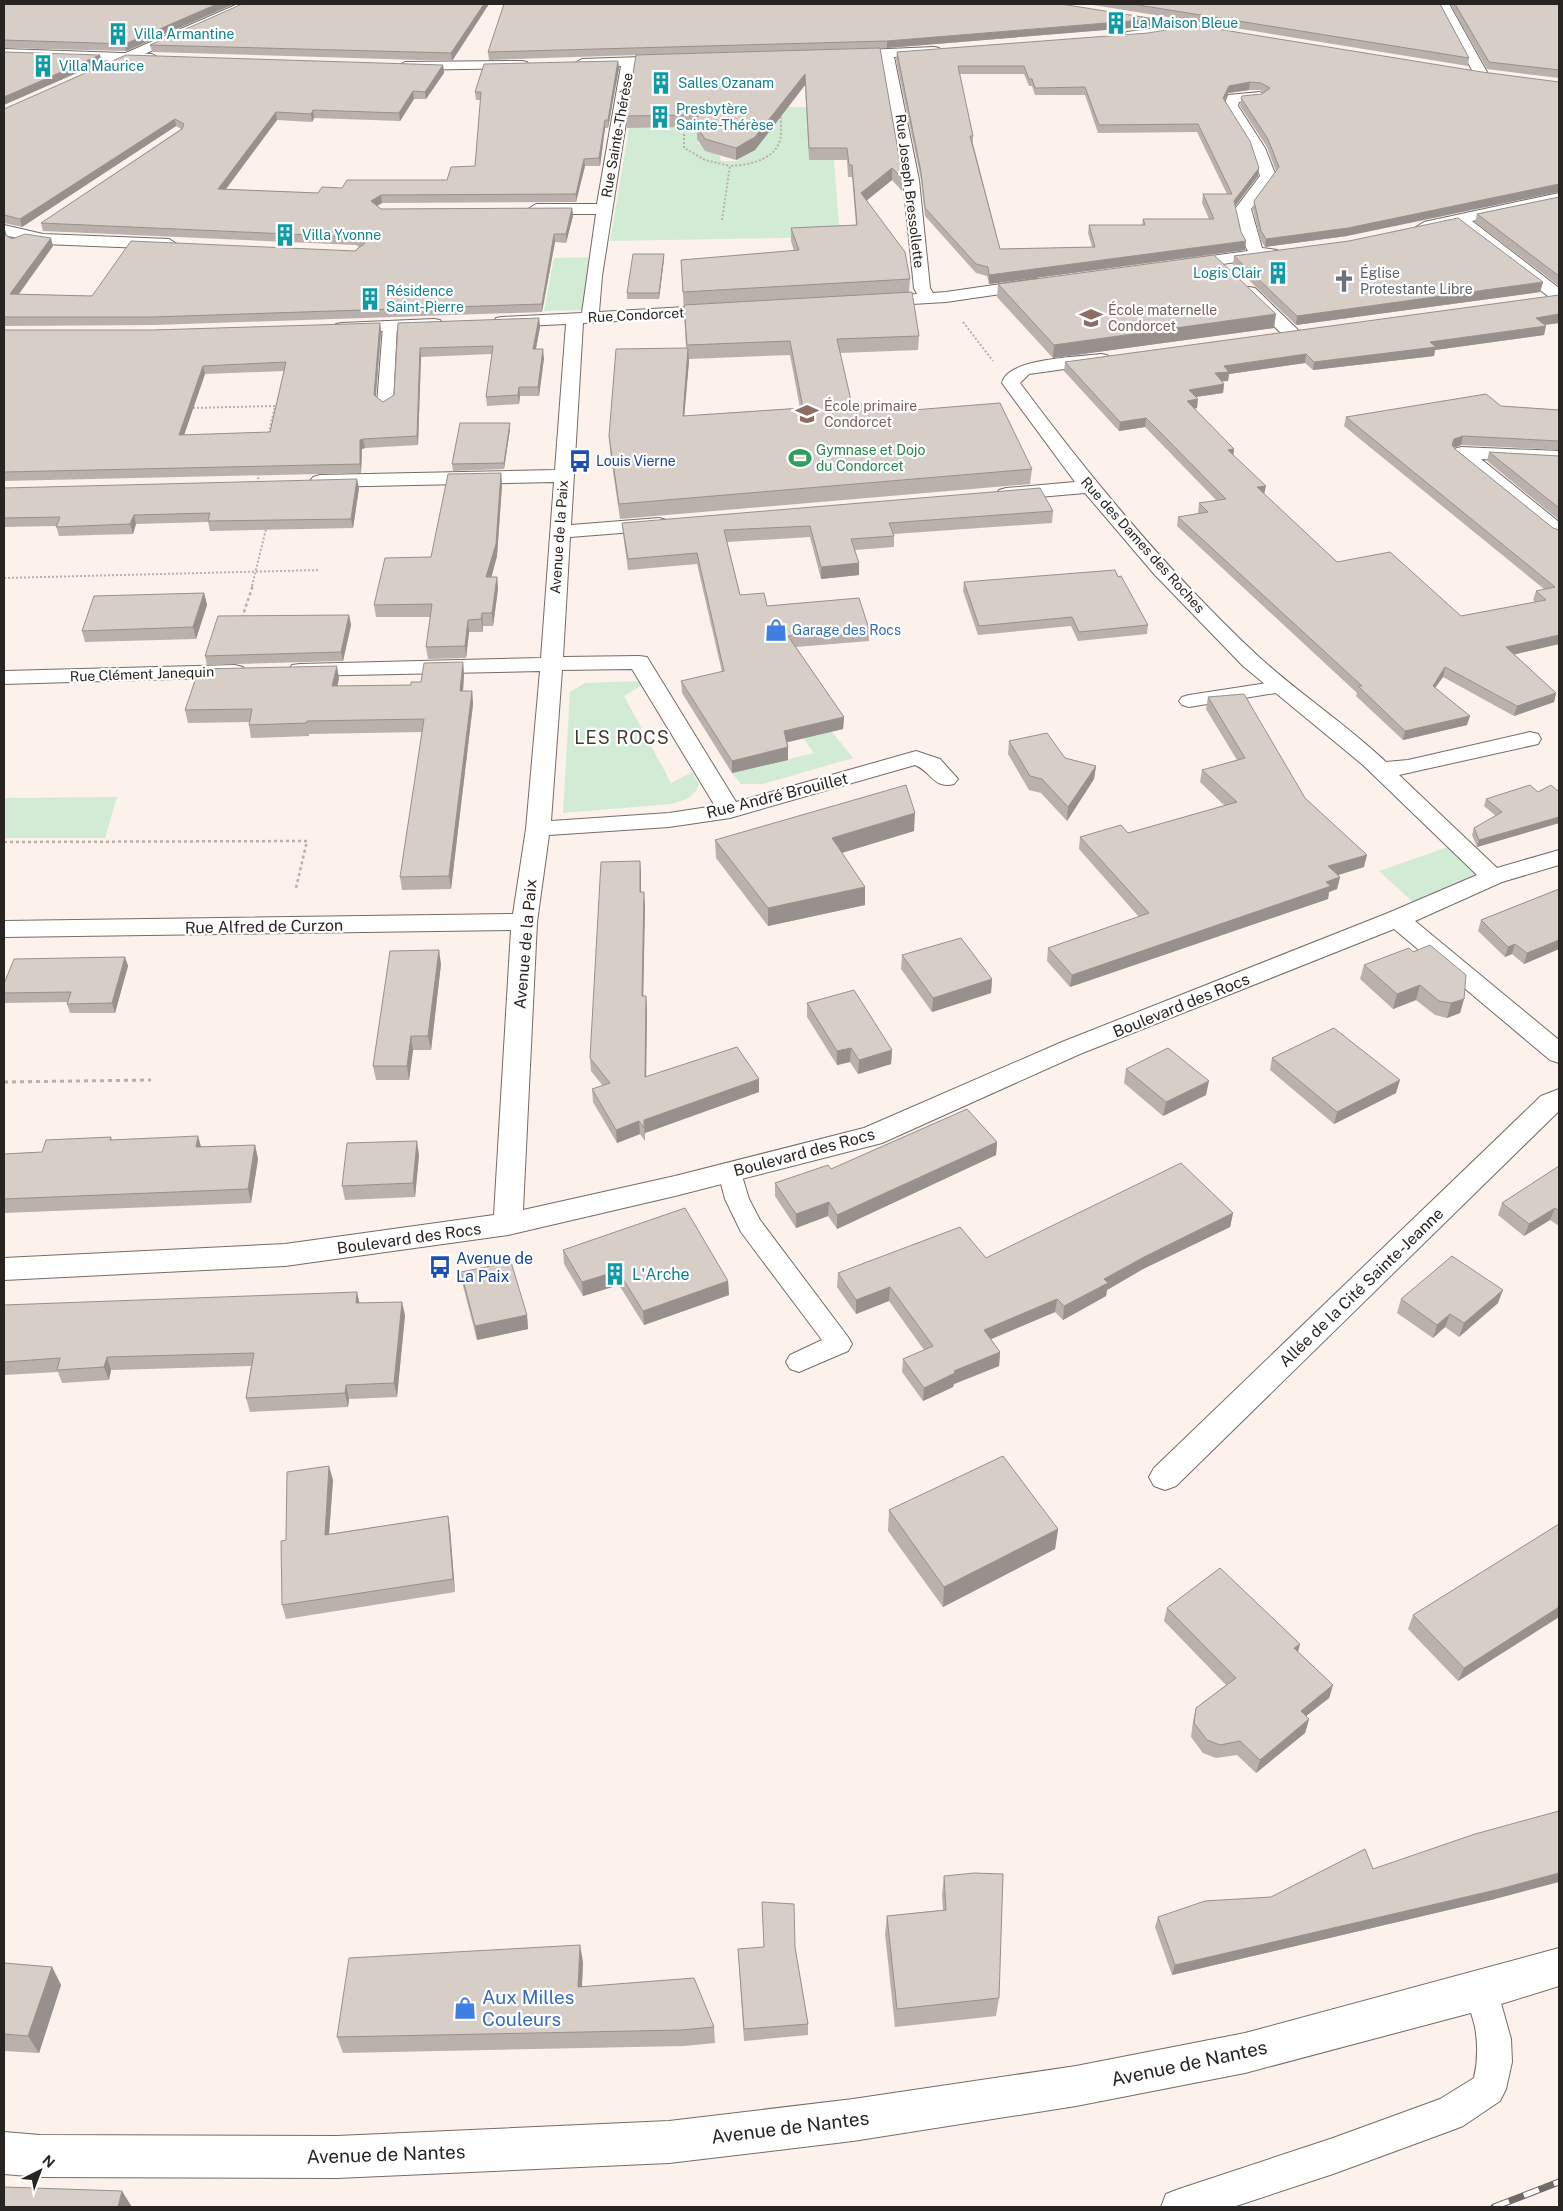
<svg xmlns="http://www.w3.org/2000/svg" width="1563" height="2211" viewBox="0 0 1563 2211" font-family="'Public Sans',sans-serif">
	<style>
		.green { fill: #d2ebd4 }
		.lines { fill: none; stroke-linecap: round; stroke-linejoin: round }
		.lane-casing { stroke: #756c67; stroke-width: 2 }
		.street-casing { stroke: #756c67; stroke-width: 2 }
		.secondary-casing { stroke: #756c67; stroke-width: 2 }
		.path-far2 { stroke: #b9b0ab; stroke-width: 2; stroke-dasharray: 2 2; stroke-linecap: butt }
		.path-far1 { stroke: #b9b0ab; stroke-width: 2.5; stroke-dasharray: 3 3; stroke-linecap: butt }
		.path { stroke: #b9b0ab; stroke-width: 3; stroke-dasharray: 4 4; stroke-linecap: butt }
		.lane { fill: #fff; fill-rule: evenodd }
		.street { fill: #fff; fill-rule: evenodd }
		.secondary { fill: #fff; fill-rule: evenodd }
		.rail-casing { stroke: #716b67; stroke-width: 7 }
		.rail { stroke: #fff; stroke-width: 5; stroke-dasharray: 16; stroke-linecap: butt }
		.wall { fill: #bab1ac; fill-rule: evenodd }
		.shaded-wall { fill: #97908c }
		.building { fill: #d8cec8; stroke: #97908c; fill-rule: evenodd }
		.labels { text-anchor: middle; stroke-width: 4.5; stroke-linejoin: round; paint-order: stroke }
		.far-culture-label { font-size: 14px; fill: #0d838f; stroke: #fff; text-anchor: start }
		.far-street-label { font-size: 14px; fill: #282422; stroke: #fff }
		.far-worship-label { font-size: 14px; fill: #5b616d; stroke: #fff; text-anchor: start }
		.far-education-label { font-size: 14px; fill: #785e54; stroke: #fff; text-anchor: start }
		.far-leisure-label { font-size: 14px; fill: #27864d; stroke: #fff; text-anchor: start }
		.far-transit-label { font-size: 14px; fill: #164399; stroke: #fff; text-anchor: start }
		.far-shop-label { font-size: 14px; fill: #366cbe; stroke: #fff; text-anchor: start }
		.street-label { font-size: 16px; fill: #282422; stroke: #fff }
		.transit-label { font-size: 16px; fill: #164399; stroke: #fff; text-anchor: start }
		.culture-label { font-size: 16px; fill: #0d838f; stroke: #fff; text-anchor: start }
		.neighbourhood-label { font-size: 18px; letter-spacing: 1px; fill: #433a36; stroke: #fff }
		.near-shop-label { font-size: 19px; fill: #366cbe; stroke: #fff; text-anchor: start }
		.near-street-label { font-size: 19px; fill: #282422; stroke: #fff }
	</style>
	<rect width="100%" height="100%" fill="#fcf1eb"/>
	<g class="green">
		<polygon points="759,107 829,107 808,131 809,160 834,160 840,237 610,241 629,128 697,127 701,141 697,143 720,156 721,161 737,161 736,156"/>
		<polygon points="590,257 585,310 544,311 554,258"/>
		<path d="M639 681 644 684 624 696 671 783 692 772 699 784C694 798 685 800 671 804L563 813 570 692 585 683Z"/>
		<polygon points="826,725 853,758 763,784 741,784 732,773 814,753 798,731"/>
		<polygon points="117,797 105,838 4,838 4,798"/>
		<polygon points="1451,846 1484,874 1413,902 1379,871"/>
	</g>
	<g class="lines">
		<defs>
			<g id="lane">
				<polygon points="390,322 397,326 393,404 385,409 377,404 383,326"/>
				<polygon points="1281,681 1288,683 1290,687 1288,691 1189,707 1182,705 1179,701 1182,697 1189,695"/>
				<polygon points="730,1163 739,1166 749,1199 760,1220 848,1337 852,1344 848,1351 799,1372 790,1369 786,1362 790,1355 822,1340 741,1232 725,1199 718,1172 721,1166"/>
				<path d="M1482 1973 1494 1978 1511 2039 1512 2062 1506 2089 1500 2101 1463 2126 1450 2131 1333 2174 1233 2207H1161L1166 2194 1179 2189 1333 2138 1440 2099 1474 2078C1478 2061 1478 2044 1475 2027 1471 2009 1462 1996 1470 1978Z"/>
			</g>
			<g id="street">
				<polygon points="1437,4 1449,4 1488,74 1486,77 1481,78 1474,74"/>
				<path d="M1177 20 1183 24C1175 34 1129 46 1120 36L1127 32 1157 28Z"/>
				<polygon points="934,47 939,48 941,51 939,54 894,57 919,180 930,288 933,293 946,292 1035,279 1041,281 1043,284 1041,287 1035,289 946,302 877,306 871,305 869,301 871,297 917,294 914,288 903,180 881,57 842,59 835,55 842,51"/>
				<polygon points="4,49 152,54 159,58 152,62 4,57"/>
				<path d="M672 56 679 60 677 63 635 65 602 276 599 312 721 305 727 306 729 310 727 314 721 315 583 323 571 525 659 518 666 520 669 524 666 528 659 530 570 537 563 657 639 656 647 657 736 802 916 751 940 759 958 779 954 784C933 789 932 772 915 765L730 818 669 827 549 835 537 922 523 1210 675 1176 864 1128 1062 1042 1388 913 1477 875 1363 765 1243 666 1154 574 1085 493 1006 500 999 498 996 494 999 490 1006 488 1075 482 1002 383C1007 358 1079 357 1101 354L1107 355 1110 359 1107 363 1029 374 1020 383C1092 480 1169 573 1258 656 1298 693 1346 724 1386 762L1408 760 1530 732 1538 734 1541 739 1538 744 1399 775 1497 868 1559 850V865L1502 882 1415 921 1559 1040V1063L1550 1060 1394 929 1080 1054 882 1143 675 1196 508 1235 285 1266 4 1280V1258L285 1244 494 1215 511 930 4 937V921L513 914 526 829 540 671 300 676 292 675 289 670 292 665 300 664 541 658 554 482 320 487 313 485 310 481 313 477 320 475 555 470 566 324 502 327 496 326 494 322 496 318 502 317 582 313 596 214H536L528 209 536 204H597L621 66 582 67 575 63 582 59ZM632 669 715 806 669 813 551 821 562 670Z"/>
				<polygon points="522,61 527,62 529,65 527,68 405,70 398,66 405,62"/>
				<polygon points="1260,92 1267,96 1265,99 1239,102 1238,106 1265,148 1276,176 1251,209 1262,248 1277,250 1279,253 1277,256 1182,270 1176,268 1174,265 1182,260 1248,251 1242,240 1235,209 1260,176 1251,148 1224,106 1228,95"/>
				<polygon points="1559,193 1559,203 1472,221 1559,288 1559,301 1553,300 1456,225 1424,232 1416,227 1424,222"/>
				<polygon points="4,225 43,234 169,239 177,244 169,249 43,244 4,235"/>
				<polygon points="1249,287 1255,288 1297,329 1300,333 1297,337 1285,337 1243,296 1241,292 1243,288"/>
				<polygon points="434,319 440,320 443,324 440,328 342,333 336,332 333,328 336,324 342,323"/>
				<polygon points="1461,447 1559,451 1559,463 1481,459 1559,522 1559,538 1552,536 1454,457 1452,453 1454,449"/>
				<polygon points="235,665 243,667 246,672 243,677 4,684 4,671"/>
				<polygon points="1559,1089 1559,1111 1176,1486 1165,1490 1154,1486 1149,1477 1154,1468 1541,1096"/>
			</g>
			<g id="secondary">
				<polygon points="238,4 254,4 101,74 96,75 89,71 91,68"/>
				<polygon points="1559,1948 1559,1986 1482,2010 1245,2073 1076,2106 853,2141 669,2163 337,2178 40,2177 4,2174 4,2132 40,2135 337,2136 669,2121 853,2099 1076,2066 1245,2033"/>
			</g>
		</defs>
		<use href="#lane" class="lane-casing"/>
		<use href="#street" class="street-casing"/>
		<use href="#secondary" class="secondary-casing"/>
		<g class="path-far2">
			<polyline points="684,126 684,148 705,160 730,166"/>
			<path d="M722 220 730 166C747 165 772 161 779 143 783 134 780 124 781 115"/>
			<polyline points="963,322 993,361"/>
			<polyline points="189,408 275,406 268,436"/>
			<polyline points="257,483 260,471"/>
			<polyline points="4,578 319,570"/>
			<polyline points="252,586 267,525"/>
		</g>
		<g class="path-far1">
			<polyline points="242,618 253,585"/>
			<polyline points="4,842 307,841 296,888"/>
		</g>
		<polyline class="path" points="4,1082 151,1080"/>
		<use href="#lane" class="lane"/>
		<use href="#street" class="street"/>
		<use href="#secondary" class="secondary"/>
		<defs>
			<polyline id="rail" points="1494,2207 1559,2182"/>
		</defs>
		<use href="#rail" class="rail-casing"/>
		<use href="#rail" class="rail"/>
	</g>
	<g class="wall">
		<polygon points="4,4 234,4 126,51 4,48"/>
		<polygon points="489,4 452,61 152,52 150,45"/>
		<polygon points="1087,4 1440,4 1469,58 1468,66"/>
		<polygon points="1450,4 1559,4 1559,78 1487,69"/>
		<path d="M1154 26 887 48 713 53 880 48 903 179 902 191 892 180 867 200 910 279 909 292 919 336 918 350 840 353 852 405 876 413 1032 469 1030 484 620 519 610 451 609 436 686 348 681 260 794 251 791 241V228L856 225 852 177H848L847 160H809L805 85 755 150 736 160 705 151 697 139V127L627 128 626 116 636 55 489 60 488 52ZM790 355 800 408 684 416 689 359Z"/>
		<path d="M897 52 1482 72 1347 236 1265 247 1260 239 1253 209 1254 201 1276 171 1267 147 1240 106 1242 96 1262 94 1264 93 1260 90H1249L1228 93 1225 100 1259 168 1258 176 1235 206 1245 250 989 284 987 276 976 273 925 216 921 180 896 60ZM959 74H1024L1029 86H1032L1035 95H1085L1098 133 1197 132 1227 194H1203L1202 203 1209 219H1143L1142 225H1089L1088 233 1092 247 1000 249 973 143V136Z"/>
		<polygon points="618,61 619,68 608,128 605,128 600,166 585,166 576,202 382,203 377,206 381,209 572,208 573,216 566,243 555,242 542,312 155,325 4,326 4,229 7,236 12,239 53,246 19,294 92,296 355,251 359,247 356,245 43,231 41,223 181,129 176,126 22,227 4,223 4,224 4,109 443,65 444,73 426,99 414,99 400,121 314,118 312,122 277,120 226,189 318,193 342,188 447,180 475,166 481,100 476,100 475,92"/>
		<polygon points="1559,197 1559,286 1475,222 1477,214"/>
		<polygon points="664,254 664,259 659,299 627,299 627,293"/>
		<polygon points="1234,256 1543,282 1540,292 1296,325 1233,265"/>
		<polygon points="998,284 1274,328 1053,358 997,297"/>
		<polygon points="1559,295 1559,323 1545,325 1544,335 1435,350 1434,356 1313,370 1305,363 1229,374 1228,381 1222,381 1224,384 1223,393 1196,397 1197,408 1194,409 1234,449 1233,455 1264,494 1337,562 1461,616 1535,602 1533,600 1536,591 1544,589 1344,426 1346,417 1501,406 1559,410 1559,450 1461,445 1454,448 1455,449 1553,528 1559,530 1559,644 1514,654 1556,693 1554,702 1514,716 1443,677 1435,688 1467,725 1403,740 1356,696 1357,693 1177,526 1178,517 1199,513 1198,513 1199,503 1217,501 1145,427 1119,431 1064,371 1065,362"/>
		<path d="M539 318 540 327 536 349 544 358 539 396H520L519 404 487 406 486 397 492 354 421 357 418 445 365 448 362 449 361 473 4 481V330H153L380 323 381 332 376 396 383 402 394 395 398 323ZM284 371 270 432 184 435 205 374Z"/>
		<polygon points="510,429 504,469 453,471 452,464"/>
		<polygon points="1489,452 1559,456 1559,520 1487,461"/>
		<polygon points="501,473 502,485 497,556 491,577 497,577 498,589 493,626 483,626 483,632 469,632 466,658 428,659 426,647 431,617 376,617 374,605 431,557"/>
		<polygon points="4,488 359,488 353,528 210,531 208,522 136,524 133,534 59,536 56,526 4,527"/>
		<polygon points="1053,511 1052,523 894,534 894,547 855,550 859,575 821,579 810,537 727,542 740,595 767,606 869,629 869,641 796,647 844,717 843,729 787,742 788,747 788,760 732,773 682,693 681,681 722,672 697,564 628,570 623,534 622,523"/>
		<polygon points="1118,577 1148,625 1147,634 1078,641 1071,626 978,635 963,591 964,582"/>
		<polygon points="204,593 207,605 196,639 85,642 82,631"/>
		<polygon points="349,615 351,625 343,661 207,665 205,656"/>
		<polygon points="463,662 464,675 463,691 472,691 473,704 451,889 402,890 400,877 422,732 309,734 309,736 251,738 249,725 249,722 188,723 185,710 339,678 337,686 411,685 421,682"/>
		<polygon points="1208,697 1305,798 1364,867 1338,875 1340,877 1337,889 1329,892 1328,899 1070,987 1047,961 1048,948 1139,917 1079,849 1080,837 1128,833 1225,806 1200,782 1202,770 1237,760 1206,709"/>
		<polygon points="1009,741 1065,758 1096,766 1094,779 1067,821 1041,793 1029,790 1008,754"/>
		<polygon points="1559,792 1559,823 1477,847 1472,835 1474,828 1496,816 1484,806 1486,799"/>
		<polygon points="914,831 842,853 865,905 768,926 716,858 715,840"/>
		<polygon points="640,861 641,892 645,905 643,996 646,996 647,1009 646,1077 759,1092 645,1133 645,1141 640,1134 617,1143 593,1102 592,1089 603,1086 591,1071 590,1058"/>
		<polygon points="1559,889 1559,949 1524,964 1512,954 1505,957 1478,931 1481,920"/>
		<polygon points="902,955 992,979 991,993 932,1012 901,969"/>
		<polygon points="125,957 128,966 115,1013 70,1013 67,1004 68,1002 4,1003 4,984"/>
		<polygon points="441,964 431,1050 413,1050 409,1080 376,1080 373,1066"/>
		<polygon points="1364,965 1464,999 1460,1013 1447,1018 1435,1015 1416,1000 1393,1009 1360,979"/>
		<polygon points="807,1003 892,1050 891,1064 858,1074 850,1062 837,1065 807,1017"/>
		<polygon points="1272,1058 1396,1093 1334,1124 1270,1070"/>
		<polygon points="1126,1069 1206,1095 1163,1116 1124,1083"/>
		<polygon points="111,1137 112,1140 201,1147 255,1145 258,1159 251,1203 4,1213 4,1154 42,1152"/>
		<polygon points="997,1142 996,1155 837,1229 828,1216 796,1228 775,1196 775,1183 831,1169"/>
		<polygon points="419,1155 415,1197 345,1200 342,1186"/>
		<polygon points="1559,1166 1559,1226 1550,1220 1524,1236 1498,1215 1502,1203"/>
		<polygon points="1233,1213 1230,1227 1143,1269 1107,1290 1106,1296 1063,1320 1055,1312 991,1339 1000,1352 999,1366 954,1384 953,1387 923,1401 902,1372 903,1359 924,1350 889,1301 856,1314 837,1287 838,1273 986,1258"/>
		<polygon points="563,1250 728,1281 729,1295 644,1325 619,1285 583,1296 564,1264"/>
		<polygon points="461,1272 527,1315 528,1329 477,1340 463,1286"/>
		<polygon points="1401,1299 1498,1303 1459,1337 1445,1327 1433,1338 1397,1313"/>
		<polygon points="359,1303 405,1315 397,1397 349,1399 348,1407 250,1412 246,1398 251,1366 111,1370 109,1380 62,1383 58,1372 4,1375 4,1305"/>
		<polygon points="333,1480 329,1534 448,1516 450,1529 455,1592 286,1619 282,1605 286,1540"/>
		<polygon points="889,1510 1058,1529 1055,1549 943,1607 888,1531"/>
		<polygon points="1559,1524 1559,1617 1458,1681 1408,1629 1413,1615"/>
		<polygon points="1167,1608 1300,1644 1298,1652 1333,1685 1329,1698 1306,1716 1309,1719 1305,1733 1256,1773 1237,1755 1216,1758 1203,1753 1191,1737 1193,1721 1196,1708 1226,1685 1164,1621"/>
		<polygon points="1373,1869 1495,1899 1172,1975 1155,1927 1158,1917 1271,1897"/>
		<polygon points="944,1876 999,1998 996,2016 895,2027 885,1934 887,1916 943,1910 942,1895"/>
		<polygon points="795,1947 808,2024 808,2035 744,2041 738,1949"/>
		<polygon points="583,1962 582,1986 714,2027 715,2043 684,2046 343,2053 337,2037"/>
		<polygon points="4,1963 52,1967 61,1985 39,2053 4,2051"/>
	</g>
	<g class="shaded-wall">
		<polygon points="217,4 234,4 126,51 125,44"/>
		<polygon points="484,4 489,4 452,61 451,53"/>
		<polygon points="1155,19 1154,26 887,48 887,41"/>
		<polygon points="100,55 102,62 4,105 4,97"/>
		<polygon points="618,61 619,68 608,128 608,120"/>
		<polygon points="443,65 444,73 426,99 425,92"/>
		<polygon points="805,74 805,85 755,150 736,160 736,148"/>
		<polygon points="1250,82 1249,90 1228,93 1222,105 1223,98 1229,86"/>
		<polygon points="413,91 414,99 400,121 399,113"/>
		<polygon points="313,110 314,118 312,122 311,114"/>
		<polygon points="276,112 277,120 220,197 218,189"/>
		<polygon points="175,119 176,126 22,227 20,219"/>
		<polygon points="605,120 605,128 600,166 599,158"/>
		<polygon points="584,159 585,166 576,202 576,194"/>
		<polygon points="892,168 892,180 861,205 861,193"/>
		<polygon points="1259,168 1258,176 1233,209 1234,201"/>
		<polygon points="1559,184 1559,192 1347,236 1265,247 1266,239"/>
		<polygon points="381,195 382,203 372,209 371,201"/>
		<polygon points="572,208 573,216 566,243 566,234"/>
		<polygon points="5,229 7,237 4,236 4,232"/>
		<polygon points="554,234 555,242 542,312 542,304"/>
		<polygon points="51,238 53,246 13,302 10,294"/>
		<polygon points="1246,241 1245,250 989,284 989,275"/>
		<polygon points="664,254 664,259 659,299 659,293"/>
		<polygon points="1543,282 1540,292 1296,325 1297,316"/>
		<polygon points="1276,314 1274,328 1053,358 1054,345"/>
		<polygon points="1559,314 1559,323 1534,326 1536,318"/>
		<polygon points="539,318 540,327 534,358 533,349"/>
		<polygon points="380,323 381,332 375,404 374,395"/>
		<polygon points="1546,326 1544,335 1435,350 1434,356 1313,370 1314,362 1430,342"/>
		<polygon points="420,348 421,357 418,445 417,436"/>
		<polygon points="688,348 689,362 683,431 683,416"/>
		<polygon points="543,349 544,358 539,396 538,387"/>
		<polygon points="1306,354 1305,363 1229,374 1228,381 1214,382 1215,373 1224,366"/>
		<polygon points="203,366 205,374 181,444 179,435"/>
		<polygon points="1224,384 1223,393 1188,398 1189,390"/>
		<polygon points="519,387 520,396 519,404 518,395"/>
		<polygon points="1198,399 1197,408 1186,410 1187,401"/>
		<polygon points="1146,418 1145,427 1119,431 1120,422"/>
		<polygon points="510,423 510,429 504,469 504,463"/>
		<polygon points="1463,436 1461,445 1452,448 1452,445 1454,439"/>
		<polygon points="363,439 365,448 362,449 361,473 360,464 360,440"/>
		<polygon points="1234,449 1233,458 1228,450"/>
		<polygon points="501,473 502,485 497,556 488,590 486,577"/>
		<polygon points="357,479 359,488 353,528 351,519"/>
		<polygon points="1266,486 1264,495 1257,487"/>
		<polygon points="134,515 136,524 133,534 130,524"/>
		<polygon points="859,563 859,575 821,579 821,567"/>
		<polygon points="497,577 498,589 493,626 492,613"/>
		<polygon points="204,593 207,605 196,639 193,627"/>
		<polygon points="482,613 483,626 483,632 481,619"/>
		<polygon points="349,615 351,625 343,661 341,652"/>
		<polygon points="468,620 469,632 466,658 465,646"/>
		<polygon points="1559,635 1559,644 1504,657 1506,647"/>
		<polygon points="463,662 464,675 462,704 460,691"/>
		<polygon points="337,666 339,678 335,699 332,686"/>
		<polygon points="1445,667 1443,677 1430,695 1433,686"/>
		<polygon points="472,691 473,704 451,889 449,876"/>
		<polygon points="1556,693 1554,702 1514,716 1517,706"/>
		<polygon points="1470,716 1467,725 1403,740 1405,731"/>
		<polygon points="844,717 843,729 784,743 784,731"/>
		<polygon points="788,747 788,760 732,773 732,761"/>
		<polygon points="1096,766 1094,779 1067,821 1068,807"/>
		<polygon points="915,813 914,831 831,856 832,838"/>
		<polygon points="1559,817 1559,823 1477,847 1479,840"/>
		<polygon points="1367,855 1364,867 1325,879 1328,866"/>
		<polygon points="640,861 641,874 641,905 640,892"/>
		<polygon points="1340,877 1337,889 1329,892 1328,899 1070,987 1072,975"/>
		<polygon points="865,887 865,905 768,926 768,908"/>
		<polygon points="644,892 645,905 643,1009 642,996"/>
		<polygon points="1559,940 1559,949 1524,964 1527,953"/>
		<polygon points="1515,944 1512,954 1505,957 1508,947"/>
		<polygon points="439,950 441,964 431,1050 428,1036"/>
		<polygon points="125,957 128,966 115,1013 112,1003"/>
		<polygon points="992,979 991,993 932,1012 933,998"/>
		<polygon points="1420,985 1416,1000 1393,1009 1397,994"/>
		<polygon points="646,996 647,1009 646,1090 645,1077"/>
		<polygon points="1464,999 1460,1013 1447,1018 1451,1003"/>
		<polygon points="411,1036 413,1050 409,1080 407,1066"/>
		<polygon points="851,1048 850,1062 837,1065 837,1051"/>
		<polygon points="892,1050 891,1064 858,1074 859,1060"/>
		<polygon points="759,1079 759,1092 645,1133 645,1141 644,1120"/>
		<polygon points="1400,1080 1396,1093 1334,1124 1337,1112"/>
		<polygon points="1209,1081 1206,1095 1163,1116 1166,1102"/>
		<polygon points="639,1121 640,1134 617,1143 616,1130"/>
		<polygon points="198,1136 202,1150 196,1147"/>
		<polygon points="417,1141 419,1155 415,1197 413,1183"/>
		<polygon points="997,1142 996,1155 837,1229 837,1215"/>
		<polygon points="255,1145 258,1159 251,1203 248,1189"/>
		<polygon points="829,1202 828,1216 796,1228 796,1214"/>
		<polygon points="1555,1208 1550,1220 1524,1236 1529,1224"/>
		<polygon points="1233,1213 1230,1227 1143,1269 1107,1290 1106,1296 1063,1320 1064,1306 1104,1279 1146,1256"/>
		<polygon points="618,1271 619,1285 583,1296 582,1282"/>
		<polygon points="728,1281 729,1295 644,1325 643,1311"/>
		<polygon points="890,1287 889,1301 856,1314 856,1300"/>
		<polygon points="1503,1290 1498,1303 1459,1337 1464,1323"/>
		<polygon points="357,1292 360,1305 356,1303"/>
		<polygon points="1057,1299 1055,1312 982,1343 984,1330"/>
		<polygon points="402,1302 405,1315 397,1397 394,1383"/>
		<polygon points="1450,1314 1445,1327 1433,1338 1437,1325"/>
		<polygon points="527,1315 528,1329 477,1340 475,1326"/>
		<polygon points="1000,1352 999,1366 954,1384 953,1387 923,1401 924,1388 954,1371"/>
		<polygon points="107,1357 111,1370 109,1380 104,1367"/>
		<polygon points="346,1385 349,1399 348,1407 345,1393"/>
		<polygon points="329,1466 333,1480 328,1548 325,1535"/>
		<polygon points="448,1516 450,1529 455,1592 453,1579"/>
		<polygon points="1058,1529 1055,1549 943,1607 944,1587"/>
		<polygon points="1559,1607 1559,1617 1458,1681 1464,1668"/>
		<polygon points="1300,1644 1296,1658 1294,1648"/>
		<polygon points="1333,1685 1329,1698 1296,1724 1301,1711"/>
		<polygon points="1309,1719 1305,1733 1256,1773 1260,1760"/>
		<polygon points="1559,1873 1559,1882 1495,1899 1172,1975 1175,1965"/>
		<polygon points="580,1945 583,1962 581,2003 578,1987"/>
		<polygon points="52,1967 61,1985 39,2053 28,2036"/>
		<polygon points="122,2191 132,2207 118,2207"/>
	</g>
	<g class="building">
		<polygon points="4,4 217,4 125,44 4,40"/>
		<polygon points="242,4 484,4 451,53 150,45"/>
		<polygon points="504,4 1061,4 1155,19 887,41 488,52"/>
		<polygon points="1132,4 1440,4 1469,58"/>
		<polygon points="1455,4 1559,4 1559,70 1489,62"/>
		<path d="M1180 23 1482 72 1559 82V184L1348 228 1266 239 1261 231 1254 201 1279 167 1268 139 1241 98 1242 96 1262 94 1270 88 1261 83 1250 82 1229 86 1223 98 1250 141 1259 168 1234 201 1241 232 1246 241 989 275 988 267 976 264 925 208 921 172 897 52 1148 33 1166 30ZM958 66H1024L1029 79H1032L1035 88 1085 87 1099 125 1198 124 1232 194H1203L1214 219H1143L1145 225H1089L1095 247 1000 249 970 136H973Z"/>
		<polygon points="880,48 903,179 892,168 861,193 905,252 910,279 683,292 681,260 799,250 791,228 857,225 852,165 849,165 847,148 809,148 805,74 755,137 736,148 705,139 697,127 698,115 626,116 636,55"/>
		<polygon points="4,52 100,55 4,97"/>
		<polygon points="126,55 443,65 425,92 413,91 399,113 313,110 311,114 276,112 218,189 318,193 322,187 342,188 347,180 447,180 451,167 475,166 481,92 475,92 484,64 618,61 608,120 605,120 599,158 584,159 576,194 381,195 371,201 381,209 572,208 566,234 554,234 542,304 153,317 4,317 4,234 12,239 25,234 51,238 10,294 92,296 131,241 355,251 365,243 355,237 41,223 182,129 184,124 175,119 20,219 4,215 4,109"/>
		<polygon points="1559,197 1559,276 1477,214"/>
		<polygon points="1458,218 1543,282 1297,316 1234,256 1349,241"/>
		<polygon points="633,254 664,254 659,293 627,293"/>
		<polygon points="1214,255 1276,314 1054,345 998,284"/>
		<polygon points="912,292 919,336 837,339 852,405 872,403 876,413 1000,403 1032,469 619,504 609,436 616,349 688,348 683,416 803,408 790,341 687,345 684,305"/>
		<polygon points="1559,295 1559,314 1536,318 1546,326 1430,342 1436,347 1314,362 1306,354 1224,366 1229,372 1215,373 1224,384 1189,390 1198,399 1187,401 1234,449 1228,450 1266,486 1257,487 1337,562 1390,552 1461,616 1546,600 1536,591 1555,587 1346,417 1486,394 1501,406 1559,410 1559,441 1463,436 1454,439 1452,445 1455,449 1553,528 1559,530 1559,635 1506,647 1556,693 1517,706 1445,667 1433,686 1470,716 1405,731 1358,686 1362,686 1178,517 1208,512 1199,503 1226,499 1146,418 1120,422 1065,362"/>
		<path d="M539 318 533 349H543L538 387H519L518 395 486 397 493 346 420 348 417 436 363 439 360 440V464L4 472V330H153L380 323 374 395 383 402 394 395 398 323ZM286 362 270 432 179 435 203 366Z"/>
		<polygon points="460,423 510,423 504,463 452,464"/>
		<polygon points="1489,452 1559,456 1559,508"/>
		<polygon points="501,473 496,544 486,577 497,577 492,613 482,613 481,619 468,620 465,646 426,647 432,604 374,605 385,558 431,557 448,474"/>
		<polygon points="357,479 351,519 208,521 210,513 134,515 130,524 56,527 60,517 4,518 4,488"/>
		<polygon points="1040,488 1053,511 889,523 894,536 851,539 859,563 821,567 810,526 724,530 740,595 764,593 767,606 859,598 869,629 788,636 844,717 784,731 788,747 732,761 681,681 724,671 697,553 628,559 622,523"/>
		<polygon points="1115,570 1118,577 1121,576 1148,625 1079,632 1072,617 979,626 964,582"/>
		<polygon points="204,593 193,627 82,631 94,596"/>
		<polygon points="349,615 341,652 205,656 218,616"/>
		<polygon points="463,662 460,691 472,691 449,876 400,877 424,719 307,721 307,723 249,725 252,709 185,710 199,669 337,666 332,686 411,685 411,682 421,682 424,663"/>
		<polygon points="1244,694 1305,798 1367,855 1328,866 1340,877 1326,882 1331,886 1072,975 1048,948 1149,913 1080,837 1121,825 1128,833 1237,802 1202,770 1245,758 1208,697"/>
		<polygon points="1047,733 1065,758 1096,766 1068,807 1042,779 1030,776 1009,741"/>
		<polygon points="906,785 915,813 832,838 865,887 768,908 715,840"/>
		<polygon points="1530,785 1538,792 1551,785 1559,792 1559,817 1479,840 1474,828 1502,812 1486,799"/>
		<polygon points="640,861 640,892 644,892 642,996 646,996 645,1077 737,1047 759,1079 644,1120 644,1128 639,1121 616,1130 592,1089 610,1083 590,1058 601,862"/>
		<polygon points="1559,889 1559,940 1527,953 1515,944 1508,947 1481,920"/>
		<polygon points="961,938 992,979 933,998 902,955"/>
		<polygon points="1430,945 1466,975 1464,999 1451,1003 1439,1001 1420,985 1397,994 1364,965 1409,948 1413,952"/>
		<polygon points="439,950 428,1036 411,1036 407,1066 373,1066 390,951"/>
		<polygon points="125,957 112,1003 67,1004 71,992 4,993 4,984 14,959"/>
		<polygon points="854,990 892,1050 859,1060 851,1048 837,1051 807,1003"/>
		<polygon points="1334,1028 1400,1080 1337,1112 1272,1058"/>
		<polygon points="1168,1048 1209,1081 1166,1102 1126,1069"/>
		<polygon points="967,1109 997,1142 837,1215 829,1202 796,1214 775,1183 828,1165 831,1169"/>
		<polygon points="198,1136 196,1147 255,1145 248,1189 4,1199 4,1154 42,1152 46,1140 111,1137 110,1140"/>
		<polygon points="417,1141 413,1183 342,1186 347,1143"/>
		<polygon points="1181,1163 1233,1213 1146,1256 1104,1279 1108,1283 1064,1306 1057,1299 984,1330 1000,1352 954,1371 955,1373 924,1388 903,1359 933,1346 890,1287 856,1300 838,1273 960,1227 986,1258"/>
		<polygon points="1559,1166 1559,1211 1555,1208 1529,1224 1502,1203"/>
		<polygon points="685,1208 728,1281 643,1311 618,1271 582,1282 563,1250"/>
		<polygon points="1452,1256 1503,1290 1464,1323 1450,1314 1437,1325 1401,1299"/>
		<polygon points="511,1262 527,1315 475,1326 461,1272"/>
		<polygon points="357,1292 356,1303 402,1302 394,1383 346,1385 345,1393 246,1398 254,1353 107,1357 104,1367 57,1370 60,1358 4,1362 4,1305"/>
		<polygon points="1003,1456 1058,1529 944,1587 889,1510"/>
		<polygon points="329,1466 325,1535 448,1516 453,1579 282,1605 281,1541 286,1540 287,1472"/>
		<polygon points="1559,1524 1559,1607 1464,1668 1413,1615"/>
		<polygon points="1220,1568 1300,1644 1294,1648 1333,1685 1301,1711 1309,1719 1260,1760 1240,1741 1220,1745 1207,1740 1194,1723 1196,1708 1236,1678 1167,1608"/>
		<polygon points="1559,1811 1559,1873 1500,1889 1175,1965 1158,1917 1205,1901 1271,1897 1365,1849 1373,1869 1475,1834"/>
		<polygon points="974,1873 1003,1874 999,1998 897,2009 887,1916 946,1910 944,1876"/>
		<polygon points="762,1902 794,1904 795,1947 808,2024 744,2029 738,1949 764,1947"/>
		<polygon points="580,1945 578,1987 694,1978 714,2027 682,2030 337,2037 349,1958"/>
		<polygon points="4,1963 52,1967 28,2036 4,2034"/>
		<polygon points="4,2187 122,2191 118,2207 4,2207"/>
	</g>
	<defs>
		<symbol id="building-bare" viewBox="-9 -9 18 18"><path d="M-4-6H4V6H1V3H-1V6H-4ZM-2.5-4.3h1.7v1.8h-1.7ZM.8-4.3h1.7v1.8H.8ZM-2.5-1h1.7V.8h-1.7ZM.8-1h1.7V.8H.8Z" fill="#0f9aa8" stroke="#fff" stroke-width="2.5" paint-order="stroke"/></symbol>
		<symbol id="church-bare" viewBox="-9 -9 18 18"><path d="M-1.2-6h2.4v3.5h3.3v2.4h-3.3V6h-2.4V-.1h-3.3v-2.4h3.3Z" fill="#6b7280" stroke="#fff" stroke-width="2.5" paint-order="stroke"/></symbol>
		<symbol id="school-bare" viewBox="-9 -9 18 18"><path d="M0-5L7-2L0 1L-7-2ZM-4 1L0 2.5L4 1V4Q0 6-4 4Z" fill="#8d6e63" stroke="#fff" stroke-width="2.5" paint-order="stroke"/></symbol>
		<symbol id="stadium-bare" viewBox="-9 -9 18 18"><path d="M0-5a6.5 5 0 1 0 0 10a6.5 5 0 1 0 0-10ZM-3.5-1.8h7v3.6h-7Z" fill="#2e9e5b" stroke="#fff" stroke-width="2.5" paint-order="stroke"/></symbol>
		<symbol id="bus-bare" viewBox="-9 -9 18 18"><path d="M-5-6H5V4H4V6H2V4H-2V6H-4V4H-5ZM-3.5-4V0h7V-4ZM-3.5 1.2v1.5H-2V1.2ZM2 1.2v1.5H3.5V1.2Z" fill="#1a4fb4" stroke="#fff" stroke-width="2.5" paint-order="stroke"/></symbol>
		<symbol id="shop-bare" viewBox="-9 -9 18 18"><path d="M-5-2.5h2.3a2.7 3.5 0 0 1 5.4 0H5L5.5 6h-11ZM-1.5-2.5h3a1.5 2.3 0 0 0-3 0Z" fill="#3f7fe0" stroke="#fff" stroke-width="2.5" paint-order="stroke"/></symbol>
	</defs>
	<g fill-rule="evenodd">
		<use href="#building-bare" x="1100" y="7" width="32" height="32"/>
		<use href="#building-bare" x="102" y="18" width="32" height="32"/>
		<use href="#building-bare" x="27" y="50" width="32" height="32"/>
		<use href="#building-bare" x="645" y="67" width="32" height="32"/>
		<use href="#building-bare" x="644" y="101" width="32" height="32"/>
		<use href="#building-bare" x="269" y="219" width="32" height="32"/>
		<use href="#building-bare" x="1262" y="257" width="32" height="32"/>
		<use href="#church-bare" x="1328" y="265" width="32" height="32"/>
		<use href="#building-bare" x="354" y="283" width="32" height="32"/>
		<use href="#school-bare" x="1075" y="302" width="32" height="32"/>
		<use href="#school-bare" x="791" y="398" width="32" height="32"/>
		<use href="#stadium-bare" x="784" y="442" width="32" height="32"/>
		<use href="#bus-bare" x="564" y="445" width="32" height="32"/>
		<use href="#shop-bare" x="760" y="614" width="32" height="32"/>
		<use href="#bus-bare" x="424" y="1251" width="32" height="32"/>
		<use href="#building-bare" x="599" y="1258" width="32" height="32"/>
		<use href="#shop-bare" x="449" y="1992" width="32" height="32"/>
	</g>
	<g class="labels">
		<g class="far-culture-label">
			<text x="1132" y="28">La Maison Bleue</text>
			<text x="134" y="39">Villa Armantine</text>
			<text x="59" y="71">Villa Maurice</text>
			<text x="678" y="88">Salles Ozanam</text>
			<text x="676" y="114">Presbytère<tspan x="676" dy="16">Sainte-Thérèse</tspan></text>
			<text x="302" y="240">Villa Yvonne</text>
			<text x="1262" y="278" text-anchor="end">Logis Clair</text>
			<text x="386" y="296">Résidence<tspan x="386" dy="16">Saint-Pierre</tspan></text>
		</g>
		<g class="far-street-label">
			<text transform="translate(617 135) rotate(-80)" y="5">Rue Sainte-Thérèse</text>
			<text transform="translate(910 191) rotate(83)" y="5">Rue Joseph Bressollette</text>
			<text transform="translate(636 315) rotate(-3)" y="5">Rue Condorcet</text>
			<text transform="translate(559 537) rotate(-86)" y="5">Avenue de la Paix</text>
			<text transform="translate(1143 545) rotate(48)" y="5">Rue des Dames des Roches</text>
			<text transform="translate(142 674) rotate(-2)" y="5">Rue Clément Janequin</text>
		</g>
		<g class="far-worship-label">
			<text x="1360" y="278">Église<tspan x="1360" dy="16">Protestante Libre</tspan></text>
		</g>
		<g class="far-education-label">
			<text x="1108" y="315">École maternelle<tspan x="1108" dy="16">Condorcet</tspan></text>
			<text x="824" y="411">École primaire<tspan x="824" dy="16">Condorcet</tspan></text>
		</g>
		<g class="far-leisure-label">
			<text x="816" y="455">Gymnase et Dojo<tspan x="816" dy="16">du Condorcet</tspan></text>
		</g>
		<g class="far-transit-label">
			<text x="596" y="466">Louis Vierne</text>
		</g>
		<g class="far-shop-label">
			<text x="792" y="635">Garage des Rocs</text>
		</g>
		<g class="street-label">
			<text transform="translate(777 795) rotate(-14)" y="6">Rue André Brouillet</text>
			<text transform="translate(264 926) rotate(-1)" y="6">Rue Alfred de Curzon</text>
			<text transform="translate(525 944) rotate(-85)" y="6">Avenue de la Paix</text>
			<text transform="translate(1181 1005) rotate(-22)" y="6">Boulevard des Rocs</text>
			<text transform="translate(804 1152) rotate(-15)" y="6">Boulevard des Rocs</text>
			<text transform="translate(409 1238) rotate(-8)" y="6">Boulevard des Rocs</text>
			<text transform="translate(1361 1287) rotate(-44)" y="6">Allée de la Cité Sainte-Jeanne</text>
		</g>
		<g class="transit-label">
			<text x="456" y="1264">Avenue de<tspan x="456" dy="18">La Paix</tspan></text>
		</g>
		<g class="culture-label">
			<text x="632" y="1280">L'Arche</text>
		</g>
		<g class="neighbourhood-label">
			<text x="622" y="744">LES ROCS</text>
		</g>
		<g class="near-shop-label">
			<text x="482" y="2004">Aux Milles<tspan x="482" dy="22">Couleurs</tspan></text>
		</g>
		<g class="near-street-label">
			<text transform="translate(1189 2063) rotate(-12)" y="7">Avenue de Nantes</text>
			<text transform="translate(790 2127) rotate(-7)" y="7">Avenue de Nantes</text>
			<text transform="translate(386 2154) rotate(-2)" y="7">Avenue de Nantes</text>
		</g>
	</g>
	<rect width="1563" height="2211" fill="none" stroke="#282422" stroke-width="10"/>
	<g transform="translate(40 2171) rotate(42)" stroke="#ffffff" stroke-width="4" paint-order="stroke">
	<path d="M0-4L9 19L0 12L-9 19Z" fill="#282422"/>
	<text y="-8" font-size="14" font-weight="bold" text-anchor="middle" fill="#282422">N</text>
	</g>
</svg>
